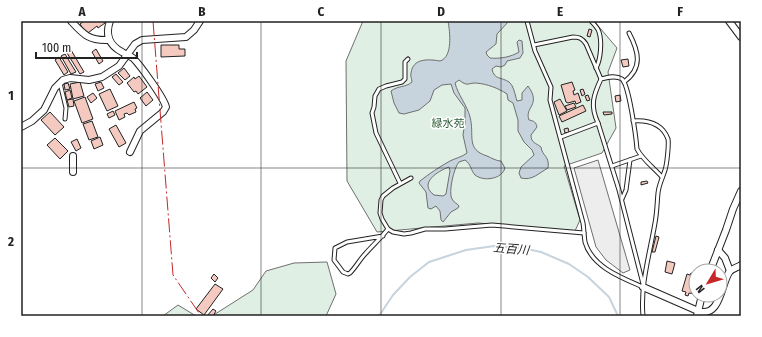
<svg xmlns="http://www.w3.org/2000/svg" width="762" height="337" viewBox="0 0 762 337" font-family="'Fira Sans Condensed','Noto Sans JP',sans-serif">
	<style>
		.green { fill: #e0efe3; stroke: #6f6f6f }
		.parking { fill: #ededed; stroke: #6f6f6f }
		.water { fill: #c7d3dd; stroke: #6f6f6f; fill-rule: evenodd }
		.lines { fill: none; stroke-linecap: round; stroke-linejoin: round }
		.stream { stroke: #c7d3dd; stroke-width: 2 }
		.building { fill: #f3c9c0; stroke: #222 }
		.service-casing { stroke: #222; stroke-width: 5 }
		.minor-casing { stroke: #222; stroke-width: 8 }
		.service { stroke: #fff; stroke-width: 3 }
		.minor { stroke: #fff; stroke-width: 6 }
		.power { stroke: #c62828; stroke-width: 1; stroke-dasharray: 14 3 2 3; stroke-linecap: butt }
		.grid { fill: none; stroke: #222; stroke-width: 1; stroke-opacity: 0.55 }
		.labels { text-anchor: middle; stroke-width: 3; stroke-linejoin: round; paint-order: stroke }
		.park-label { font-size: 11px; fill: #2f5e38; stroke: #fff }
		.water-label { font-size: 12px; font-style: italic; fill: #222; stroke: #fff }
		.neatline { fill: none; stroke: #222; stroke-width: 1.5 }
		.grid-label { font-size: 13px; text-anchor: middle; font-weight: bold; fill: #222 }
	</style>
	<rect width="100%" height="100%" fill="#fff"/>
	<g class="green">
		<polygon points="363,21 594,21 617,48 608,72 616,128 602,153 564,166 580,220 575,231 478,223 377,232 347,181 346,61"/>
		<polygon points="327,262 336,294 326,316 212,316 253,290 266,271 294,263"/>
		<polygon points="178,305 196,316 163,316"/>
	</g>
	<polygon class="parking" points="598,160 630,270 623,273 606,260 596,247 574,168"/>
	<path class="water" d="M448 21H509L497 34 496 44 486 52 487 55 490 58C500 59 511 57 519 52L517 42 519 40 522 41 523 53 520 58 507 61 505 65 501 67 496 66 492 69C494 80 502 77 509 82 514 86 515 95 517 101L522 100V93L528 86C542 105 524 107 529 120 534 121 536 122 537 127L531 135C531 143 536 143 541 147 542 156 550 156 548 168 539 173 532 181 521 178L519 173 521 167 534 155 532 150 524 142 518 131V120L513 103 508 100 507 94C498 88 487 84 476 83 467 83 468 87 459 80L455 83C458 95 467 105 470 117 475 135 465 149 487 156 492 158 496 161 501 161L505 168C502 179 484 182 475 175 471 171 471 164 465 160L459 162C454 167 448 193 452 199 454 203 457 203 459 206L458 208 451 212 443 222 441 220 440 211 436 206 431 209 428 208 426 192 419 183 420 181C429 174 439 167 450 161 456 158 462 157 467 153L463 135 465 122V108L454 93 451 84 442 85 434 90 430 101 419 110 404 114 399 113 394 103 391 91C399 85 405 88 412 82 412 79 410 76 411 73 413 58 428 59 440 61 453 57 450 32 448 21ZM449 167 450 171 446 194 443 196 434 195C418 183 438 171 449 167Z"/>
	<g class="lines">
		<polyline class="stream" points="379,316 393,295 410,277 429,262 466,250 494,246 522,248 541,252 569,264 588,277 609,297 618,316"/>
	</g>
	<g class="building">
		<polygon points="84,21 104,21 105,23 98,28 97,26 88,33 86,31 85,32 80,24"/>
		<polygon points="589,29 592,30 590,37 587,36"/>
		<polygon points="161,45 179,45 179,49 185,49 185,56 161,57"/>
		<polygon points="96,49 103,61 99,64 92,52"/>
		<polygon points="71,50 84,72 80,74 67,53"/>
		<polygon points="65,54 76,72 71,74 61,56"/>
		<polygon points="59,57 68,72 64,75 55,60"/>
		<polygon points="628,59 629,66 623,67 621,60"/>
		<polygon points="124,68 130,76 125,80 118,73"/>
		<polygon points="116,74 123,82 119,85 112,77"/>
		<polygon points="139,76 147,87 138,94 136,91 134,92 127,83 134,77 135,79"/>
		<polygon points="80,82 84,96 73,99 70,84"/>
		<polygon points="101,82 104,88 98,91 95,84"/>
		<polygon points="572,82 575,90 573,91 574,95 578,93 581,102 576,104 575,101 568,103 566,102 561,85"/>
		<polygon points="68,83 70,89 65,90 64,84"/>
		<polygon points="110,89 118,106 107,111 99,94"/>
		<polygon points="583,89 585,94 582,96 580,90"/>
		<polygon points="70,90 72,98 67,100 65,92"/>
		<polygon points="147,92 153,100 146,106 140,98"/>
		<polygon points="93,93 97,98 91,103 87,97"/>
		<polygon points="588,95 590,100 587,101 585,96"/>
		<polygon points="620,95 621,101 616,102 615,96"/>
		<polygon points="85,97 93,119 82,123 74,101"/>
		<polygon points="73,99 74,106 69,107 67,100"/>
		<polygon points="560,99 567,111 559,115 554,102"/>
		<polygon points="134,102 137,108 135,109 136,112 129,115 127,113 124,114 125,117 119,120 115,111"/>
		<polygon points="574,103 576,107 567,110 565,106"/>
		<polygon points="583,105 586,111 562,122 559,116"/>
		<polygon points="113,111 115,115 109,118 107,114"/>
		<polygon points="50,112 64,127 55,135 41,120"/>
		<polygon points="603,112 612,112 612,114 604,115"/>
		<polygon points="92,121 98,137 89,140 83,124"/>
		<polygon points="116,125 126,143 119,147 109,129"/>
		<polygon points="568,128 569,132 565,133 564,129"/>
		<polygon points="100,137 103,145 94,149 91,141"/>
		<polygon points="55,138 68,151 60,159 47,145"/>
		<polygon points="77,139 81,148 76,151 71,142"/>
		<polygon points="647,181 648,183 641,185 641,182"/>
		<polygon points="656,236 659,237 655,252 652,252"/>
		<polygon points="667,261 675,263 672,274 665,272"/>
		<polygon points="691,273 694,274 693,276 696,277 696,294 689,293 688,296 685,295 686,292 682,291 687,274 690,275"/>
		<polygon points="214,274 218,278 215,282 211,278"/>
		<polygon points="215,284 223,289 204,315 196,309"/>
		<polygon points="213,309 216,311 213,316 207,316"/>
	</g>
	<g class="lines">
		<defs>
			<g id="service">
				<path d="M527 21 535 51 551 87 550 100 583 223C584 229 584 236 585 242 592 267 622 278 643 287"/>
				<path d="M591 21C594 24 598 28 599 32 602 41 601 59 596 68"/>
				<path d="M534 45 573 37C579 37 582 38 586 44L601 79"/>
				<path d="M624 82C643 68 639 52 629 33"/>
				<polyline points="60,83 66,108 65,119"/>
				<path d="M633 121C648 120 662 123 668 139 669 144 667 164 665 170 663 177 659 184 658 193 657 203 657 213 655 223 650 253 640 285 643 316"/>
				<path d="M598 123C590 106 593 96 601 79 608 77 616 75 622 79 629 85 636 137 637 149 642 159 654 168 662 177"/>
				<polyline points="561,137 598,123 619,190 643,284"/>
				<polyline points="612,166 641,156"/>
				<polyline points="411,178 393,188 383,196 381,200 380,213 382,219 388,229 393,232 404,234 411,233 425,229 445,229 492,225 584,233"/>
				<polyline points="400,183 376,133 372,113 374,107 375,96 379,89 386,86 402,82 405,79 405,62 408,59"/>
				<polyline points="622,199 626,190 630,160"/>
				<path d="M383 236 347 242 335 248 334 260 343 272 348 274 350 273C356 267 360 259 366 253 373 245 381 238 388 229"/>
			</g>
			<g id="minor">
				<path d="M71 21C84 35 89 41 109 40"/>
				<path d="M110 21C105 35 109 45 122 52 125 54 130 56 133 58 140 65 164 98 166 107L163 112 140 131 130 152"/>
				<polyline points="729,21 741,37"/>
				<polyline points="21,127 32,121 44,110 55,88 63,80 70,78 89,80 102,77 119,66 135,44 142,40 186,37 194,30 200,21"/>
				<polyline points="73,156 73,172"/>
				<polyline points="718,250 725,258 730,271"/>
				<polyline points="710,271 726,230 733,209 741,191"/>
				<path d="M643 287 698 311C721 319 721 282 730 271 732 269 738 267 741 265"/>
				<polyline points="697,316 702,295"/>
			</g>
		</defs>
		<use href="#service" class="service-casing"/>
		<use href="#minor" class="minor-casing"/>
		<use href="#service" class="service"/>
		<use href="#minor" class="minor"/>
		<polyline class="power" points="153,21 173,275 201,316"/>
	</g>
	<path class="grid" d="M142 21V316M261 21V316M381 21V316M501 21V316M620 21V316M21 168H741"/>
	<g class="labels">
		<g class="park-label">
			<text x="448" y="127">緑水苑</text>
		</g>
		<g class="water-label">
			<text transform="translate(511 249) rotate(5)" y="4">五百川</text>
		</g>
	</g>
	<rect width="762" height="337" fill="none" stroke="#ffffff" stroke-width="44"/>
	<g transform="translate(708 283) rotate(232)"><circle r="19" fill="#ffffff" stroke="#a7a7a7"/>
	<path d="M0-3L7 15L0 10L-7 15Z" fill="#c62828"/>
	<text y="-6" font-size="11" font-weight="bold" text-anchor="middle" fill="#222222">N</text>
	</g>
	<path d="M36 52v6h101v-6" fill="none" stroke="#222222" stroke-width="2"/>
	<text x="42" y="52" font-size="12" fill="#222222" stroke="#ffffff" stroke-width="3" paint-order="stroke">100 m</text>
	<rect x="22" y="22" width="718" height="293" class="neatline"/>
	<g class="grid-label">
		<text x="82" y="16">A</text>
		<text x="202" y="16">B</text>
		<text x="321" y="16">C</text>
		<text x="441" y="16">D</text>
		<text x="560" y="16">E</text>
		<text x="680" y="16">F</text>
		<text x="11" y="100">1</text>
		<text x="11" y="246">2</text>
	</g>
</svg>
